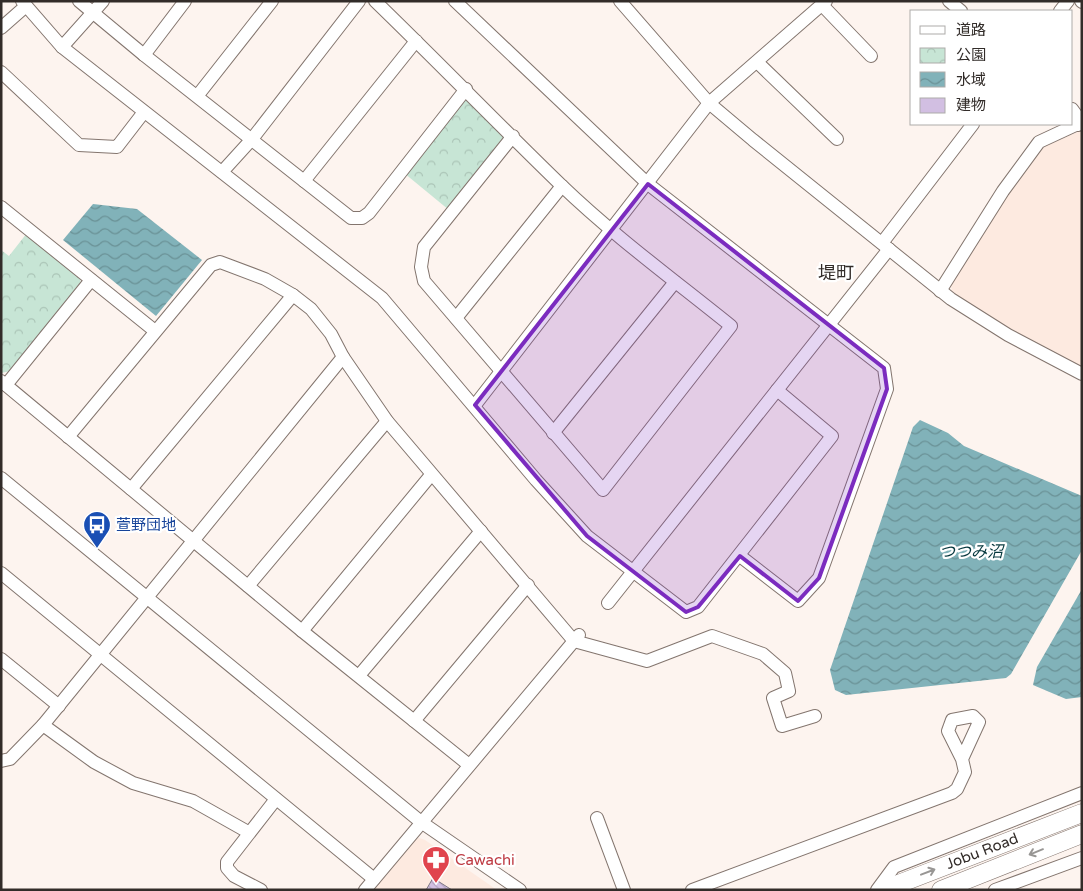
<svg xmlns="http://www.w3.org/2000/svg" width="1083" height="891" viewBox="0 0 1083 891" font-family="'Varela Round','Noto Sans JP',sans-serif">
	<style>
		.built { fill: #fdeae0 }
		.park { fill: url(#park-crowns) }
		.water { fill: url(#water-waves) }
		.building { fill: url(#building-back-hatch); stroke: #7e7884 }
		.lines { fill: none; stroke-linecap: round; stroke-linejoin: round }
		.minor-casing { stroke: #83756e; stroke-width: 14 }
		.highway-casing { stroke: #83756e; stroke-width: 19 }
		.minor { stroke: #fff; stroke-width: 12 }
		.highway { stroke: #fff; stroke-width: 18 }
		.oneway { stroke: #989694 }
		.marked { fill: #7b2cbf; fill-opacity: 0.2; stroke: #7b2cbf; stroke-width: 4; stroke-linejoin: round }
		.labels { text-anchor: middle; stroke-width: 4.5; stroke-linejoin: round; paint-order: stroke }
		.transit-label { font-size: 15px; fill: #164399; stroke: #fff; text-anchor: start }
		.street-label { font-size: 15px; fill: #322c29; stroke: #fff }
		.health-label { font-size: 15px; fill: #be3a42; stroke: #fff; text-anchor: start }
		.water-label { font-size: 16px; font-style: italic; fill: #05373d; stroke: #fff }
		.quarter-label { font-size: 18px; fill: #322c29; stroke: #fff }
	</style>
	<defs>
		<pattern id="park-crowns" width="20" height="18" patternUnits="userSpaceOnUse" patternTransform="scale(1.25)"><rect width="20" height="18" fill="#c7e5d5"/><path d="M2 6a3 3 0 1 1 6 0M12 15a3 3 0 1 1 6 0" fill="none" stroke="#abc5b7"/></pattern>
		<pattern id="water-waves" width="16" height="10" patternUnits="userSpaceOnUse" patternTransform="scale(1.25)"><rect width="16" height="10" fill="#81b2b9"/><path d="M0 5q4-4 8 0t8 0" fill="none" stroke="#6a9196"/></pattern>
		<pattern id="building-back-hatch" width="6" height="6" patternUnits="userSpaceOnUse" patternTransform="scale(1.25)"><rect width="6" height="6" fill="#d2bfe2"/><path d="M-1 5l2 2M0 0l6 6M5-1l2 2" fill="none" stroke="#b5a4c2"/></pattern>
	</defs>
	<rect width="100%" height="100%" fill="#fdf4ef"/>
	<g class="built">
		<polygon points="1082,130 1082,370 1009,331 952,295 951,283 1007,195 1043,147"/>
		<polygon points="416,837 425,840 497,890 372,890"/>
	</g>
	<g class="park">
		<polygon points="462,101 473,101 505,133 504,141 449,210 404,173"/>
		<polygon points="27,233 79,274 81,284 11,371 1,373 1,250 9,256"/>
	</g>
	<g class="water">
		<polygon points="93,204 137,209 202,260 156,316 63,240"/>
		<polygon points="920,420 948,433 964,446 1082,496 1082,550 1011,674 1006,678 846,695 835,690 830,670 913,427"/>
		<polygon points="1082,589 1082,697 1066,699 1033,685 1037,667"/>
	</g>
	<polygon class="building" points="433,878 452,890 426,890"/>
	<g class="lines">
		<defs>
			<g id="minor">
				<polyline points="22,1 62,47 382,298 536,480 587,536 686,612 698,607 832,436 777,390"/>
				<polyline points="79,1 144,55 351,218 362,218 369,213 466,89"/>
				<path d="M375 1C438 62 499 125 561 185 614 236 674 280 731 326L603 490 424 281 421 267 424 247 513 136"/>
				<polyline points="455,1 648,184 884,368 887,389 819,578 798,601 740,556"/>
				<polyline points="620,1 709,103 753,140 951,299 1008,335 1082,374"/>
				<polyline points="949,1 961,11"/>
				<polyline points="1081,1 1082,2"/>
				<polyline points="822,5 871,56"/>
				<polyline points="1060,11 1068,1"/>
				<polyline points="1,28 26,6"/>
				<polyline points="62,47 103,1"/>
				<polyline points="144,55 185,1"/>
				<polyline points="757,62 837,139"/>
				<polyline points="1,72 79,145 117,147 144,112"/>
				<polyline points="198,95 272,1"/>
				<polyline points="1072,109 1077,116 1078,125"/>
				<polyline points="222,172 252,139 359,1"/>
				<polyline points="304,181 416,41"/>
				<polyline points="1,207 155,331"/>
				<polyline points="882,243 973,124"/>
				<polyline points="940,291 1003,191 1039,142 1082,122"/>
				<polyline points="456,318 562,186"/>
				<polyline points="1,381 302,631 469,765"/>
				<polyline points="6,385 91,280"/>
				<polyline points="475,405 709,103 826,1"/>
				<polyline points="553,433 675,282"/>
				<polyline points="68,437 211,265 220,262 265,279 293,295 311,309 331,334 343,357 387,421 574,641 647,661 712,636 763,654 785,673 789,691 773,698 782,726 815,716"/>
				<polyline points="1,478 421,822 520,890"/>
				<polyline points="131,489 293,295"/>
				<polyline points="1,573 374,879"/>
				<polyline points="248,586 387,421"/>
				<polyline points="608,603 889,249"/>
				<polyline points="302,631 431,475"/>
				<polyline points="1,659 59,706"/>
				<polyline points="362,672 481,531"/>
				<polyline points="414,721 528,585"/>
				<polyline points="43,725 94,762 133,783 193,801 248,832"/>
				<polyline points="1,761 10,759 43,725 343,357"/>
				<polyline points="597,818 624,890"/>
				<polyline points="261,890 234,876 227,868 227,862 276,799"/>
				<polyline points="365,890 579,635"/>
				<polyline points="692,890 952,793 957,789 965,772 962,759 948,731 952,720 973,716 979,722 962,759"/>
				<polyline points="877,890 894,867 1082,793"/>
				<polyline points="995,890 1082,858"/>
			</g>
			<g id="highway">
				<polyline points="883,890 1082,813"/>
				<polyline points="941,890 1082,834"/>
			</g>
		</defs>
		<use href="#minor" class="minor-casing"/>
		<use href="#highway" class="highway-casing"/>
		<use href="#minor" class="minor"/>
		<use href="#highway" class="highway"/>
	</g>
	<defs><path id="oneway-shaft" d="M-6 0H5M1.5-3L5.5 0L1.5 3" fill="none" stroke-width="1.6" stroke-linecap="round" stroke-linejoin="round" transform="scale(1.25)"/></defs>
	<g class="oneway">
		<use href="#oneway-shaft" transform="translate(1036 852) rotate(158)"/>
		<use href="#oneway-shaft" transform="translate(928 872) rotate(-21)"/>
	</g>
	<path class="marked" d="M648 184 884 368 887 389 819 578 798 601 740 556 698 607 686 612 587 536 475 405Z"/>
	<defs>
		<symbol id="bus-pin" viewBox="-11 -11 22 30"><path d="M0 17L-7.5 6A9.5 9.5 0 1 1 7.5 6Z" fill="#1a4fb4" stroke="#fff"/><path d="M-5-6H5V4H4V6H2V4H-2V6H-4V4H-5ZM-3.5-4V0h7V-4ZM-3.5 1.2v1.5H-2V1.2ZM2 1.2v1.5H3.5V1.2Z" fill="#fff"/></symbol>
		<symbol id="pharmacy-pin" viewBox="-11 -11 22 30"><path d="M0 17L-7.5 6A9.5 9.5 0 1 1 7.5 6Z" fill="#e0444e" stroke="#fff"/><path d="M-2-6h4v4h4v4h-4v4h-4v-4h-4v-4h4Z" fill="#fff"/></symbol>
	</defs>
	<g fill-rule="evenodd">
		<use href="#bus-pin" x="81" y="509" width="32" height="43"/>
		<use href="#pharmacy-pin" x="420" y="844" width="32" height="43"/>
	</g>
	<g class="labels">
		<g class="transit-label">
			<text x="116" y="530">萱野団地</text>
		</g>
		<g class="street-label">
			<text transform="translate(982 851) rotate(-21)" y="5">Jobu Road</text>
		</g>
		<g class="health-label">
			<text x="455" y="865">Cawachi</text>
		</g>
		<g class="water-label">
			<text x="971" y="557">つつみ沼</text>
		</g>
		<g class="quarter-label">
			<text x="836" y="279">堤町</text>
		</g>
	</g>
	<rect width="1083" height="891" fill="none" stroke="#322c29" stroke-width="5"/>
	<rect x="910" y="10" width="162" height="115" fill="#ffffff" stroke="#adaba9"/>
	<rect x="920" y="26" width="25" height="8" fill="#ffffff" stroke="#adaba9"/>
	<text x="956" y="35" font-size="15" fill="#322c29">道路</text>
	<rect x="920" y="48" width="25" height="15" fill="url(#park-crowns)" stroke="#adaba9"/>
	<text x="956" y="60" font-size="15" fill="#322c29">公園</text>
	<rect x="920" y="72" width="25" height="15" fill="url(#water-waves)" stroke="#adaba9"/>
	<text x="956" y="85" font-size="15" fill="#322c29">水域</text>
	<rect x="920" y="98" width="25" height="15" fill="#d2bfe2" stroke="#adaba9"/>
	<text x="956" y="110" font-size="15" fill="#322c29">建物</text>
</svg>
